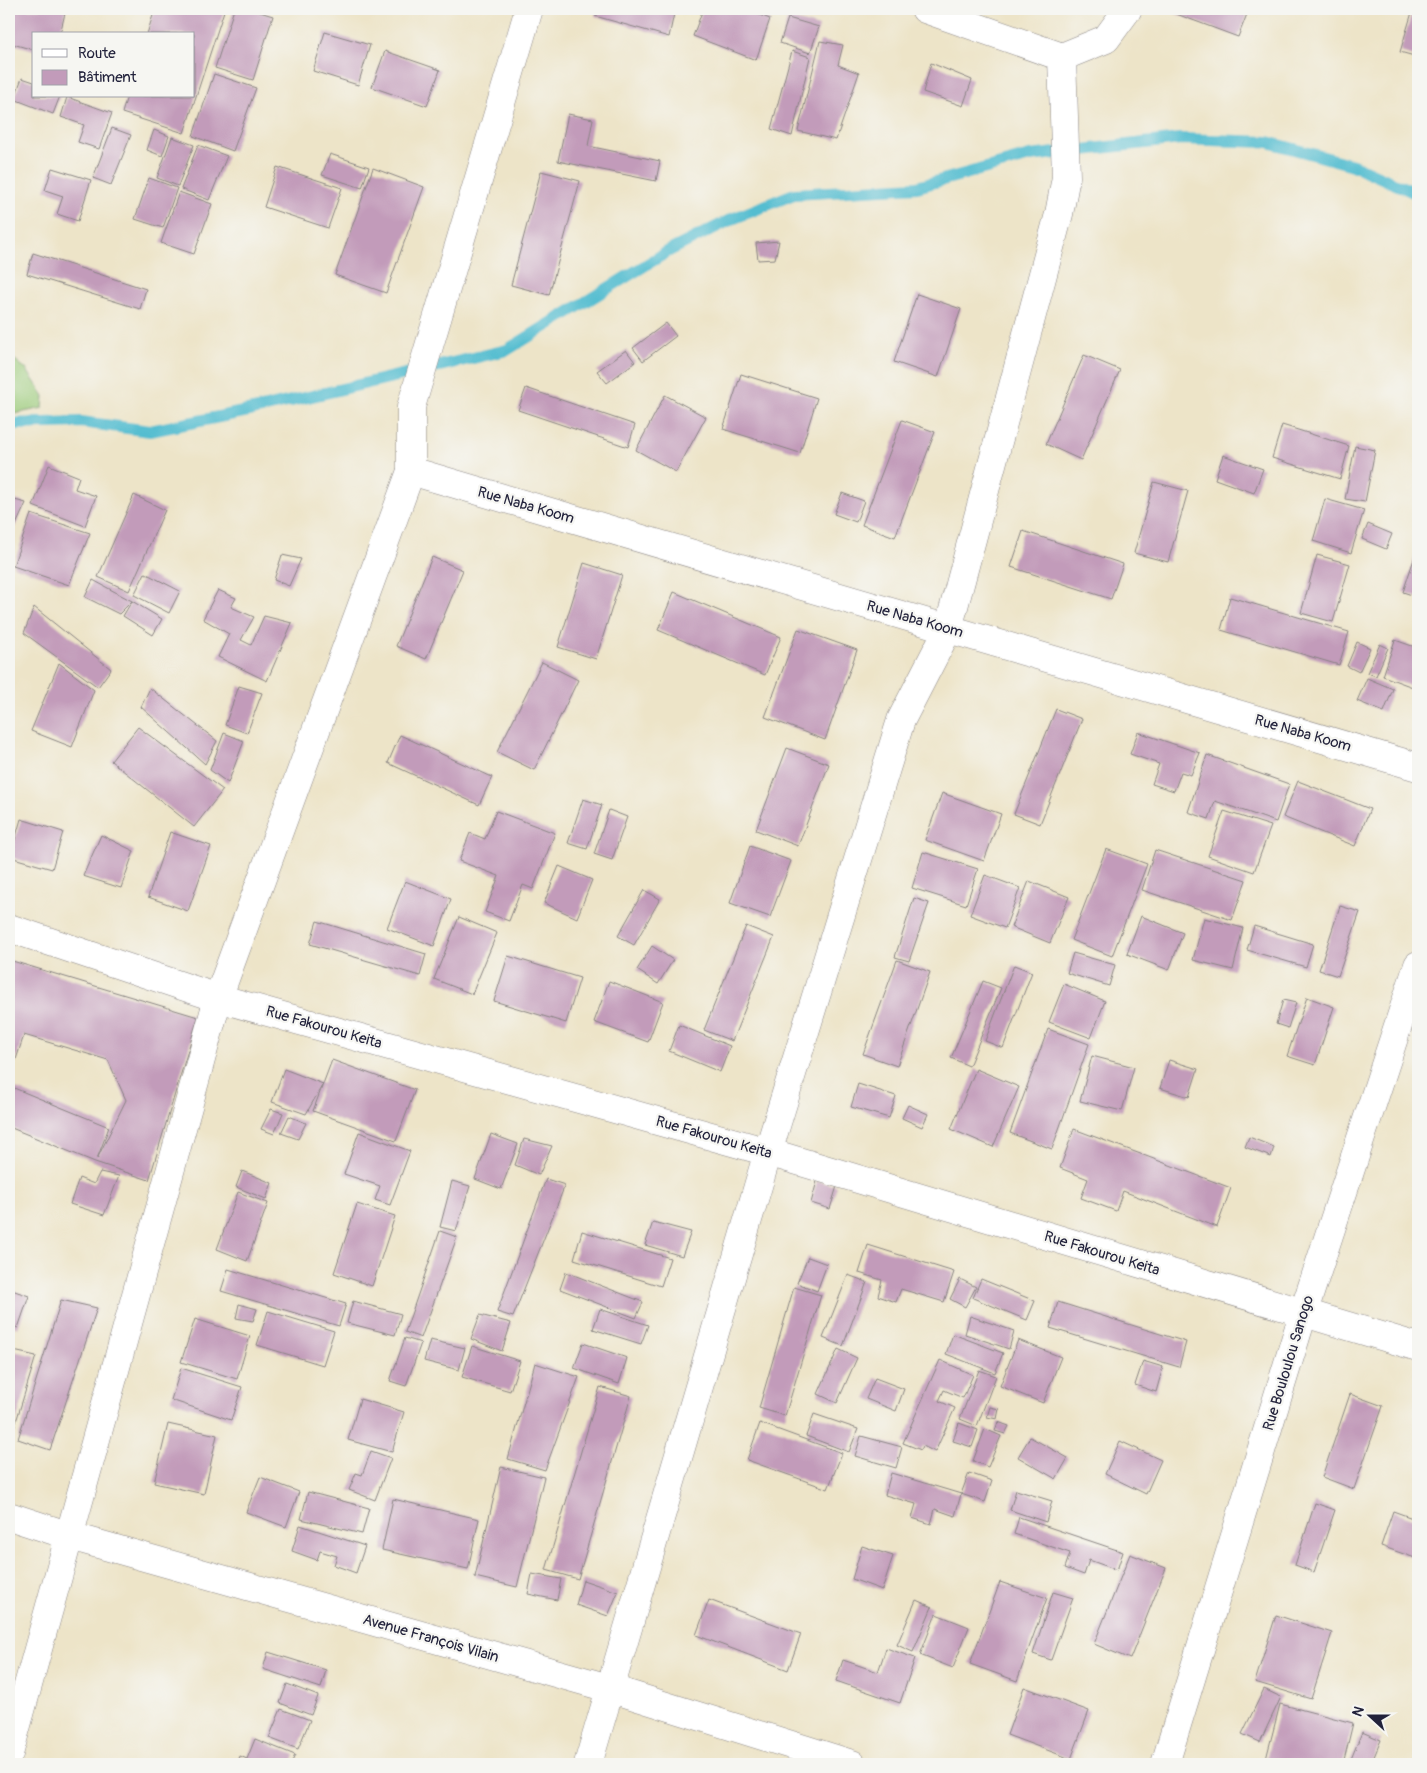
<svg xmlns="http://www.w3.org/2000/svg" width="1427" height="1773" viewBox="0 0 1427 1773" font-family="Pangolin,sans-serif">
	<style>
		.green { fill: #9ccb7a; stroke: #5f765a }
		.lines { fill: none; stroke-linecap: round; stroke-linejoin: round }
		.stream { stroke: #54bdd0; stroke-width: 12 }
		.building { fill: #c29bba }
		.minor-casing { stroke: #888382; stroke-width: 29 }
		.minor { stroke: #fff; stroke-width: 28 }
		.labels { text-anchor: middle; stroke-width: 4.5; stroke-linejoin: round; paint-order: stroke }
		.street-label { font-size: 15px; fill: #22223b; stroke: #f6f6f2 }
	</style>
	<rect width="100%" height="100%" fill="#f6f6f2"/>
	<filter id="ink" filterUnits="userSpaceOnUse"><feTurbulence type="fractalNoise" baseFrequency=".02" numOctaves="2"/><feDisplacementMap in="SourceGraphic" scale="10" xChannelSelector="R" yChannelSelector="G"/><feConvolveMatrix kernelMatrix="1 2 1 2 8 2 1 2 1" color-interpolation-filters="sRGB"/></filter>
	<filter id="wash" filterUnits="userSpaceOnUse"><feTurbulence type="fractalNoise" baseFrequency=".0096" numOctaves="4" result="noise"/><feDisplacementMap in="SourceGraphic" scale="20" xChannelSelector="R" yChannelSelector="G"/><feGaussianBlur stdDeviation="1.12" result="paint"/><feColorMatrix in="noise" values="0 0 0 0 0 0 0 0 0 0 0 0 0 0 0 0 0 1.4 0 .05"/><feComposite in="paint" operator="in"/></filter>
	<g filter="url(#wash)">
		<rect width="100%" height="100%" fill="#ede4c8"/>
		<polygon class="green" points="9,355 26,369 44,396 43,408 9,415"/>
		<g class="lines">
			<polyline class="stream" points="9,424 81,422 150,431 253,410 507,350 667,252 732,219 794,194 917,187 1030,156 1180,139 1268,142 1353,165 1418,194"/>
		</g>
		<g id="blocks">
			<g class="building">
				<polygon points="9,9 66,9 60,34 34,34 34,50 9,43"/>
				<polygon points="155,9 217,9 224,11 184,133 122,113 127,96 194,96 194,34 147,34"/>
				<polygon points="234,9 250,9 273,16 253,80 215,68"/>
				<polygon points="597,9 675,9 669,37 595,16"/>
				<polygon points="703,9 744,9 770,19 756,60 693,36"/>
				<polygon points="1172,9 1249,9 1238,37 1171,12"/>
				<polygon points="1413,9 1418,9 1418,57 1400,52"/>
				<polygon points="788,18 819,27 810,53 780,43"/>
				<polygon points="325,32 370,45 358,85 313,71"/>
				<polygon points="820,41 843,45 838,65 859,73 836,140 798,131"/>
				<polygon points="385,51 440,70 427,106 372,87"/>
				<polygon points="792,51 810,57 792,136 771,129"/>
				<polygon points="931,63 972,80 963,106 923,92"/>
				<polygon points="214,74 256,88 233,151 193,136"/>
				<polygon points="22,78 34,82 34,96 60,96 53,114 14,99"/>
				<polygon points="67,97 112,113 99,149 78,142 84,125 61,117"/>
				<polygon points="568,114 593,119 588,146 660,161 656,181 558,161"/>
				<polygon points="112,128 131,135 111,185 93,178"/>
				<polygon points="154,130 169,136 162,156 147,150"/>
				<polygon points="172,137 194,145 178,186 157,178"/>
				<polygon points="198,145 227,156 209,200 181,189"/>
				<polygon points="330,154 369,167 362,188 322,175"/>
				<polygon points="277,167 342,188 328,228 264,207"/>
				<polygon points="52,168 91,180 78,221 57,214 63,196 45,190"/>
				<polygon points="373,168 424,187 386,293 335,275"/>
				<polygon points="541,171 580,181 549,295 511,285"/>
				<polygon points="149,178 177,188 163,228 135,219"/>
				<polygon points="179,192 212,204 194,254 161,243"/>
				<polygon points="779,241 775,259 758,260 756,243"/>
				<polygon points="33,253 146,289 140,309 27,274"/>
				<polygon points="917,294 961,309 938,377 894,362"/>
				<polygon points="666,323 676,336 643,361 633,348"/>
				<polygon points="626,350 635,362 607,383 597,371"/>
				<polygon points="1084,355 1120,370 1081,460 1046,444"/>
				<polygon points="741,374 817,398 800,453 723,429"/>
				<polygon points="526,388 635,425 628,447 518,410"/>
				<polygon points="665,395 706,417 676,472 636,450"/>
				<polygon points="902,420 935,432 895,537 862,525"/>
				<polygon points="1282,425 1349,446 1340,479 1272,458"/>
				<polygon points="1355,446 1375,450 1365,502 1345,499"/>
				<polygon points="1223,455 1263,469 1254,493 1215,479"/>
				<polygon points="49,465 79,477 75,489 96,496 85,526 33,506"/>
				<polygon points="1154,482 1188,491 1168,562 1134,553"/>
				<polygon points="842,493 864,501 856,522 834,514"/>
				<polygon points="134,495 165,510 129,591 98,577"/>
				<polygon points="11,499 26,503 15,527 9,525 9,506"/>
				<polygon points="1325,499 1364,510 1351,553 1313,541"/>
				<polygon points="31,514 90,533 69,585 13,566"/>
				<polygon points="1368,524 1392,534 1386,549 1362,539"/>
				<polygon points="1023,531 1123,564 1111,599 1011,567"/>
				<polygon points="1418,547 1418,597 1403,592"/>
				<polygon points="282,555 301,559 289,586 274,580"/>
				<polygon points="1317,555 1350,564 1333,622 1301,613"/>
				<polygon points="432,557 463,570 426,659 396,646"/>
				<polygon points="584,563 622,575 596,659 558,647"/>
				<polygon points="145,573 180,591 169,613 134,595"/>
				<polygon points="93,580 132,601 162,619 153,635 123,616 132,601 119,614 85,597"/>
				<polygon points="218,590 236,598 231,607 254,617 241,640 251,645 264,616 292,623 267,681 218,657 229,634 203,619"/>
				<polygon points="674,592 781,637 765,675 658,630"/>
				<polygon points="1230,597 1349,632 1339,665 1221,630"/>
				<polygon points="34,607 111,669 98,687 24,633"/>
				<polygon points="798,629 857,650 825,740 765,717"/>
				<polygon points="1395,640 1418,648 1418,689 1383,676"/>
				<polygon points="1357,642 1370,648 1359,672 1347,666"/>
				<polygon points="1380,644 1388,648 1376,676 1367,673"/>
				<polygon points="542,662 578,680 534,770 497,752"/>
				<polygon points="59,663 94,690 72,747 31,731"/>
				<polygon points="1367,678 1393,689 1384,712 1357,701"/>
				<polygon points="239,686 262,693 247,733 225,725"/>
				<polygon points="150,688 217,741 205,764 141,707"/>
				<polygon points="1056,709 1082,719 1040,824 1014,814"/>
				<polygon points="138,727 223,790 194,827 111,761"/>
				<polygon points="1138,732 1200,753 1191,775 1181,772 1174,791 1152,784 1159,764 1130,754"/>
				<polygon points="224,733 244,741 228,783 210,770"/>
				<polygon points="400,735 492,777 479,805 388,763"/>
				<polygon points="787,748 829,764 798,846 756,830"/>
				<polygon points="1207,755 1289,784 1276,822 1215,801 1209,819 1188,812"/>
				<polygon points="1298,781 1370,809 1355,846 1283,817"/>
				<polygon points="942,793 1001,814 984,861 925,840"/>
				<polygon points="583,799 602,805 587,849 568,843"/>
				<polygon points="609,810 627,817 612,860 594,854"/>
				<polygon points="496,811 555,833 533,889 523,885 509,921 485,912 499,876 459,861 470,833 485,839"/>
				<polygon points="1224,811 1271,826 1254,872 1208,856"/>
				<polygon points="21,819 63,832 52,869 10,857"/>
				<polygon points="170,832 211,846 188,911 148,897"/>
				<polygon points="101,835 134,851 121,888 83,876"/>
				<polygon points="750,846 791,861 770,917 730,903"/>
				<polygon points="1106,849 1147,864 1112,956 1071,940"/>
				<polygon points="1155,850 1246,880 1232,920 1142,890"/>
				<polygon points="923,852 978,869 966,905 912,888"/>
				<polygon points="559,866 592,880 577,918 544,903"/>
				<polygon points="985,875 1020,888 1005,928 970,915"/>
				<polygon points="405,881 451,899 434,946 387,928"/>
				<polygon points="1029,881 1069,897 1050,943 1011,927"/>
				<polygon points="644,890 660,899 634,945 618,936"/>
				<polygon points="914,898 929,903 909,961 895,957"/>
				<polygon points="1340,906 1360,912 1338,976 1319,970"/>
				<polygon points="1141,916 1183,933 1169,970 1127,954"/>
				<polygon points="459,917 497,933 472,994 434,979"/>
				<polygon points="1204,918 1243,928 1233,970 1193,960"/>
				<polygon points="317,921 426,954 420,976 310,944"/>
				<polygon points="746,926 774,937 732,1041 704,1030"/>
				<polygon points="1254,926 1313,944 1306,967 1247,950"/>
				<polygon points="652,946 673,960 658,984 637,970"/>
				<polygon points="1073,953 1115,965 1109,986 1067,973"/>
				<polygon points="508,956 580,978 566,1023 494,1001"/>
				<polygon points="9,960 198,1017 149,1180 95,1162 9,1127 9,1091 14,1088 109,1127 97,1159 126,1100 108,1060 24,1035 9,1081"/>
				<polygon points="897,960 930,972 897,1066 863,1054"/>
				<polygon points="1014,965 1032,972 1003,1048 985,1041"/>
				<polygon points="609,981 663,1002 648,1042 594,1022"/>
				<polygon points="983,981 1001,988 969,1066 951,1058"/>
				<polygon points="1064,984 1105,1001 1091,1038 1049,1022"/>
				<polygon points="1307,997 1334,1007 1315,1065 1287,1056"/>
				<polygon points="1283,1000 1296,1003 1288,1028 1276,1024"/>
				<polygon points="679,1025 730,1046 720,1072 669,1051"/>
				<polygon points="1048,1029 1089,1044 1052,1149 1010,1133"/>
				<polygon points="1092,1056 1134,1067 1122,1111 1080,1101"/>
				<polygon points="332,1060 415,1090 396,1141 313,1111 323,1084 306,1114 272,1102 284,1069 323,1084"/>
				<polygon points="1169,1060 1198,1069 1189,1097 1160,1088"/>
				<polygon points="976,1069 1019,1087 993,1147 951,1129"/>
				<polygon points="858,1084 896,1096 889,1118 851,1107"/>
				<polygon points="908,1105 928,1114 922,1127 902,1118"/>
				<polygon points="271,1109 283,1113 274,1134 261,1129"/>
				<polygon points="289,1116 306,1123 298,1139 281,1133"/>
				<polygon points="1074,1129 1231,1188 1217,1227 1123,1191 1116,1211 1081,1198 1088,1179 1060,1168"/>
				<polygon points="359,1132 410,1151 390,1205 375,1200 380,1186 344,1174"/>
				<polygon points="491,1134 518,1144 501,1189 475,1179"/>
				<polygon points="1249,1137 1274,1147 1271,1157 1245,1147"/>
				<polygon points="524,1139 552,1146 539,1175 515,1165"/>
				<polygon points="242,1171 272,1183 266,1199 236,1187"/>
				<polygon points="100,1172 119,1176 104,1215 70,1204 79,1178 94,1184"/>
				<polygon points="546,1179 565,1185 513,1317 497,1312"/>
				<polygon points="452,1181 470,1186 456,1231 440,1227"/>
				<polygon points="817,1181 837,1186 830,1209 811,1203"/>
				<polygon points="238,1192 268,1203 247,1261 217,1249"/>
				<polygon points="357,1204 395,1216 372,1286 334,1273"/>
				<polygon points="653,1222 691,1232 682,1256 645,1245"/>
				<polygon points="440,1231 457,1237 421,1338 405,1332"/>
				<polygon points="582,1231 670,1258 661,1286 574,1259"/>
				<polygon points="868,1245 954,1272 944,1302 901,1289 896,1302 878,1296 882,1280 859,1273"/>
				<polygon points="808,1257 827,1264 817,1291 797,1283"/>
				<polygon points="228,1269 346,1304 339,1326 221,1291"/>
				<polygon points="566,1272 643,1302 636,1318 560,1289"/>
				<polygon points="848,1275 867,1282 843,1346 823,1338"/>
				<polygon points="960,1279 976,1287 965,1307 950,1299"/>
				<polygon points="981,1279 1035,1301 1027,1320 973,1298"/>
				<polygon points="794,1287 821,1295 785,1416 759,1408"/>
				<polygon points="9,1289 29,1296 18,1328 9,1324"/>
				<polygon points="61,1300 97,1308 50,1450 18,1439"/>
				<polygon points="353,1301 401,1314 395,1335 347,1323"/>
				<polygon points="1058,1302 1186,1342 1179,1367 1050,1328"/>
				<polygon points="239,1304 257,1309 253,1321 236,1318"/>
				<polygon points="600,1309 648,1325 641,1344 593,1329"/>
				<polygon points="268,1311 334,1331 323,1365 257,1345"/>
				<polygon points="480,1315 511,1323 502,1351 471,1339"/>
				<polygon points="970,1316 1014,1331 1009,1349 965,1334"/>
				<polygon points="195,1319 250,1336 237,1379 181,1362"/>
				<polygon points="953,1334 1003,1353 995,1373 946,1354"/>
				<polygon points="405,1338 421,1343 406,1386 390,1381"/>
				<polygon points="430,1340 465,1348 459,1370 424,1361"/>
				<polygon points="1018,1340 1061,1357 1043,1403 1000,1386"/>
				<polygon points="583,1343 627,1358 619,1384 574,1368"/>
				<polygon points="472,1346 520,1361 510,1391 462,1377"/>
				<polygon points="838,1349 857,1358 837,1403 818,1394"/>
				<polygon points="9,1350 36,1356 12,1435 9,1435"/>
				<polygon points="940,1360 973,1375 963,1398 944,1390 939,1401 955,1408 935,1452 923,1446 921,1450 903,1443"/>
				<polygon points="1143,1361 1163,1367 1156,1392 1135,1385"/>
				<polygon points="535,1363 579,1377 545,1470 508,1459"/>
				<polygon points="181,1368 242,1387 231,1420 171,1400"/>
				<polygon points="979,1370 996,1376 977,1426 960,1419"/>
				<polygon points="875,1378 904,1389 896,1411 866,1399"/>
				<polygon points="600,1387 631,1396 578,1579 546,1570"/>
				<polygon points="1350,1394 1383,1406 1354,1489 1322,1477"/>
				<polygon points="360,1399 404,1412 392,1452 348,1440"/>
				<polygon points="990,1407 999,1409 997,1419 987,1417"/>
				<polygon points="814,1414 858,1429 849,1452 806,1436"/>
				<polygon points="998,1422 1009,1426 1005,1434 995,1431"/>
				<polygon points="760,1423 842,1453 828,1489 747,1460"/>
				<polygon points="959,1423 978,1430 972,1447 953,1441"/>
				<polygon points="168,1424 217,1435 204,1494 154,1483"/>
				<polygon points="985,1429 1001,1436 988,1467 973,1461"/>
				<polygon points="861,1436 902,1447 896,1468 855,1456"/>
				<polygon points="1030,1437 1068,1458 1056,1479 1018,1457"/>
				<polygon points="1120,1441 1161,1460 1146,1494 1105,1474"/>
				<polygon points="371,1451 391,1458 375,1500 349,1490 356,1473 362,1475"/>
				<polygon points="501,1467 544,1477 517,1587 475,1577"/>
				<polygon points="891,1473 961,1494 955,1516 935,1509 931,1524 912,1518 916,1504 885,1495"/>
				<polygon points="969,1473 992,1481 985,1502 961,1494"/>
				<polygon points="260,1477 299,1492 286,1527 246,1512"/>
				<polygon points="1016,1490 1052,1501 1046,1522 1010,1510"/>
				<polygon points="308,1492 369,1508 362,1534 301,1519"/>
				<polygon points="393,1499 479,1519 468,1569 382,1550"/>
				<polygon points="1315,1503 1335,1510 1314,1572 1295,1565"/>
				<polygon points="1393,1511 1418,1520 1418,1559 1381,1546"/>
				<polygon points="1019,1517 1123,1552 1117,1570 1089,1560 1084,1575 1065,1568 1070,1553 1014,1534"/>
				<polygon points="300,1525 365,1546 356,1573 334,1565 337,1556 320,1551 317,1560 292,1551"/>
				<polygon points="862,1546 893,1556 882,1590 852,1579"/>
				<polygon points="1130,1554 1166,1568 1130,1659 1094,1644"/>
				<polygon points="532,1574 561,1579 557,1600 528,1594"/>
				<polygon points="583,1580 618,1592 608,1616 576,1605"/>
				<polygon points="1000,1582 1047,1598 1017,1681 970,1664"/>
				<polygon points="1053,1592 1073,1598 1051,1660 1033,1654"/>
				<polygon points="709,1600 801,1634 788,1670 696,1635"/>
				<polygon points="916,1600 932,1607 913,1652 897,1645"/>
				<polygon points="936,1614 969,1627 953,1668 920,1655"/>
				<polygon points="1276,1615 1332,1633 1311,1699 1255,1682"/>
				<polygon points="886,1648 915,1658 900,1703 836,1681 843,1660 878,1672"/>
				<polygon points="268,1652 326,1670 321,1688 263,1669"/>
				<polygon points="287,1684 318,1696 311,1715 280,1703"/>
				<polygon points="1024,1687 1089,1711 1071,1759 1007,1735"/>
				<polygon points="1264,1689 1281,1697 1260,1742 1242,1734"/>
				<polygon points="1280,1704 1353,1723 1343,1764 1265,1763"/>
				<polygon points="281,1709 310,1720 298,1749 269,1738"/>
				<polygon points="1362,1732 1381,1740 1371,1764 1349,1764"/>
				<polygon points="255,1739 295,1755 291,1764 237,1764 240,1756 247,1759"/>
			</g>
		</g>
	</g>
	<g filter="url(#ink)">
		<use href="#blocks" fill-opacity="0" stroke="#888382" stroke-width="1"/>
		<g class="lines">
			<defs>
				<g id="minor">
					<polyline points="925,9 1062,57"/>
					<polyline points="1062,57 1106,39 1128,9"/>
					<polyline points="411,471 1418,767"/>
					<polyline points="9,928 218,998 768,1152 1418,1347"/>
					<polyline points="9,1516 70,1536 612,1689 852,1764"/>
					<polyline points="9,1754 218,998 411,471 411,407 529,9"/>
					<polyline points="588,1764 768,1152 901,720 948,629 1059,214 1066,177 1062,57"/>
					<polyline points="1165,1764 1303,1314 1418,965"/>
				</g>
			</defs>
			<use href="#minor" class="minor-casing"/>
			<use href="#minor" class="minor"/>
		</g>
	</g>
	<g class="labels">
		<g class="street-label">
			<text transform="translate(526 505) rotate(16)" y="5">Rue Naba Koom</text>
			<text transform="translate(915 619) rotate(16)" y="5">Rue Naba Koom</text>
			<text transform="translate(1303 733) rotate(16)" y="5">Rue Naba Koom</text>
			<text transform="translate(324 1027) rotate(16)" y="5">Rue Fakourou Keita</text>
			<text transform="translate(714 1137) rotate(16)" y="5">Rue Fakourou Keita</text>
			<text transform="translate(1102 1253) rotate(17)" y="5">Rue Fakourou Keita</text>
			<text transform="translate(1288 1363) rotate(-73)" y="5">Rue Bouloulou Sanogo</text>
			<text transform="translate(431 1638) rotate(16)" y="5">Avenue François Vilain</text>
		</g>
	</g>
	<rect width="1427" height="1773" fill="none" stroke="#f6f6f2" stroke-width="30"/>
	<rect x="32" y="32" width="162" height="65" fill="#f6f6f2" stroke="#a1a1a9"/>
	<rect x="42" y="49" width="25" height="8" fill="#ffffff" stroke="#a1a1a9"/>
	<text x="78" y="58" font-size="15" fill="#22223b">Route</text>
	<rect x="42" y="70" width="25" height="15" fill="#c29bba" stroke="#a1a1a9"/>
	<text x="78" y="82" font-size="15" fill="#22223b">Bâtiment</text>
	<g transform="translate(1370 1716) rotate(291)" stroke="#f6f6f2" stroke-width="4" paint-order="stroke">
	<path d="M0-4L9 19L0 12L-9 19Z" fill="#22223b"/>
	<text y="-8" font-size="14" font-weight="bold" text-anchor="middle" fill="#22223b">N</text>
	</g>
</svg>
